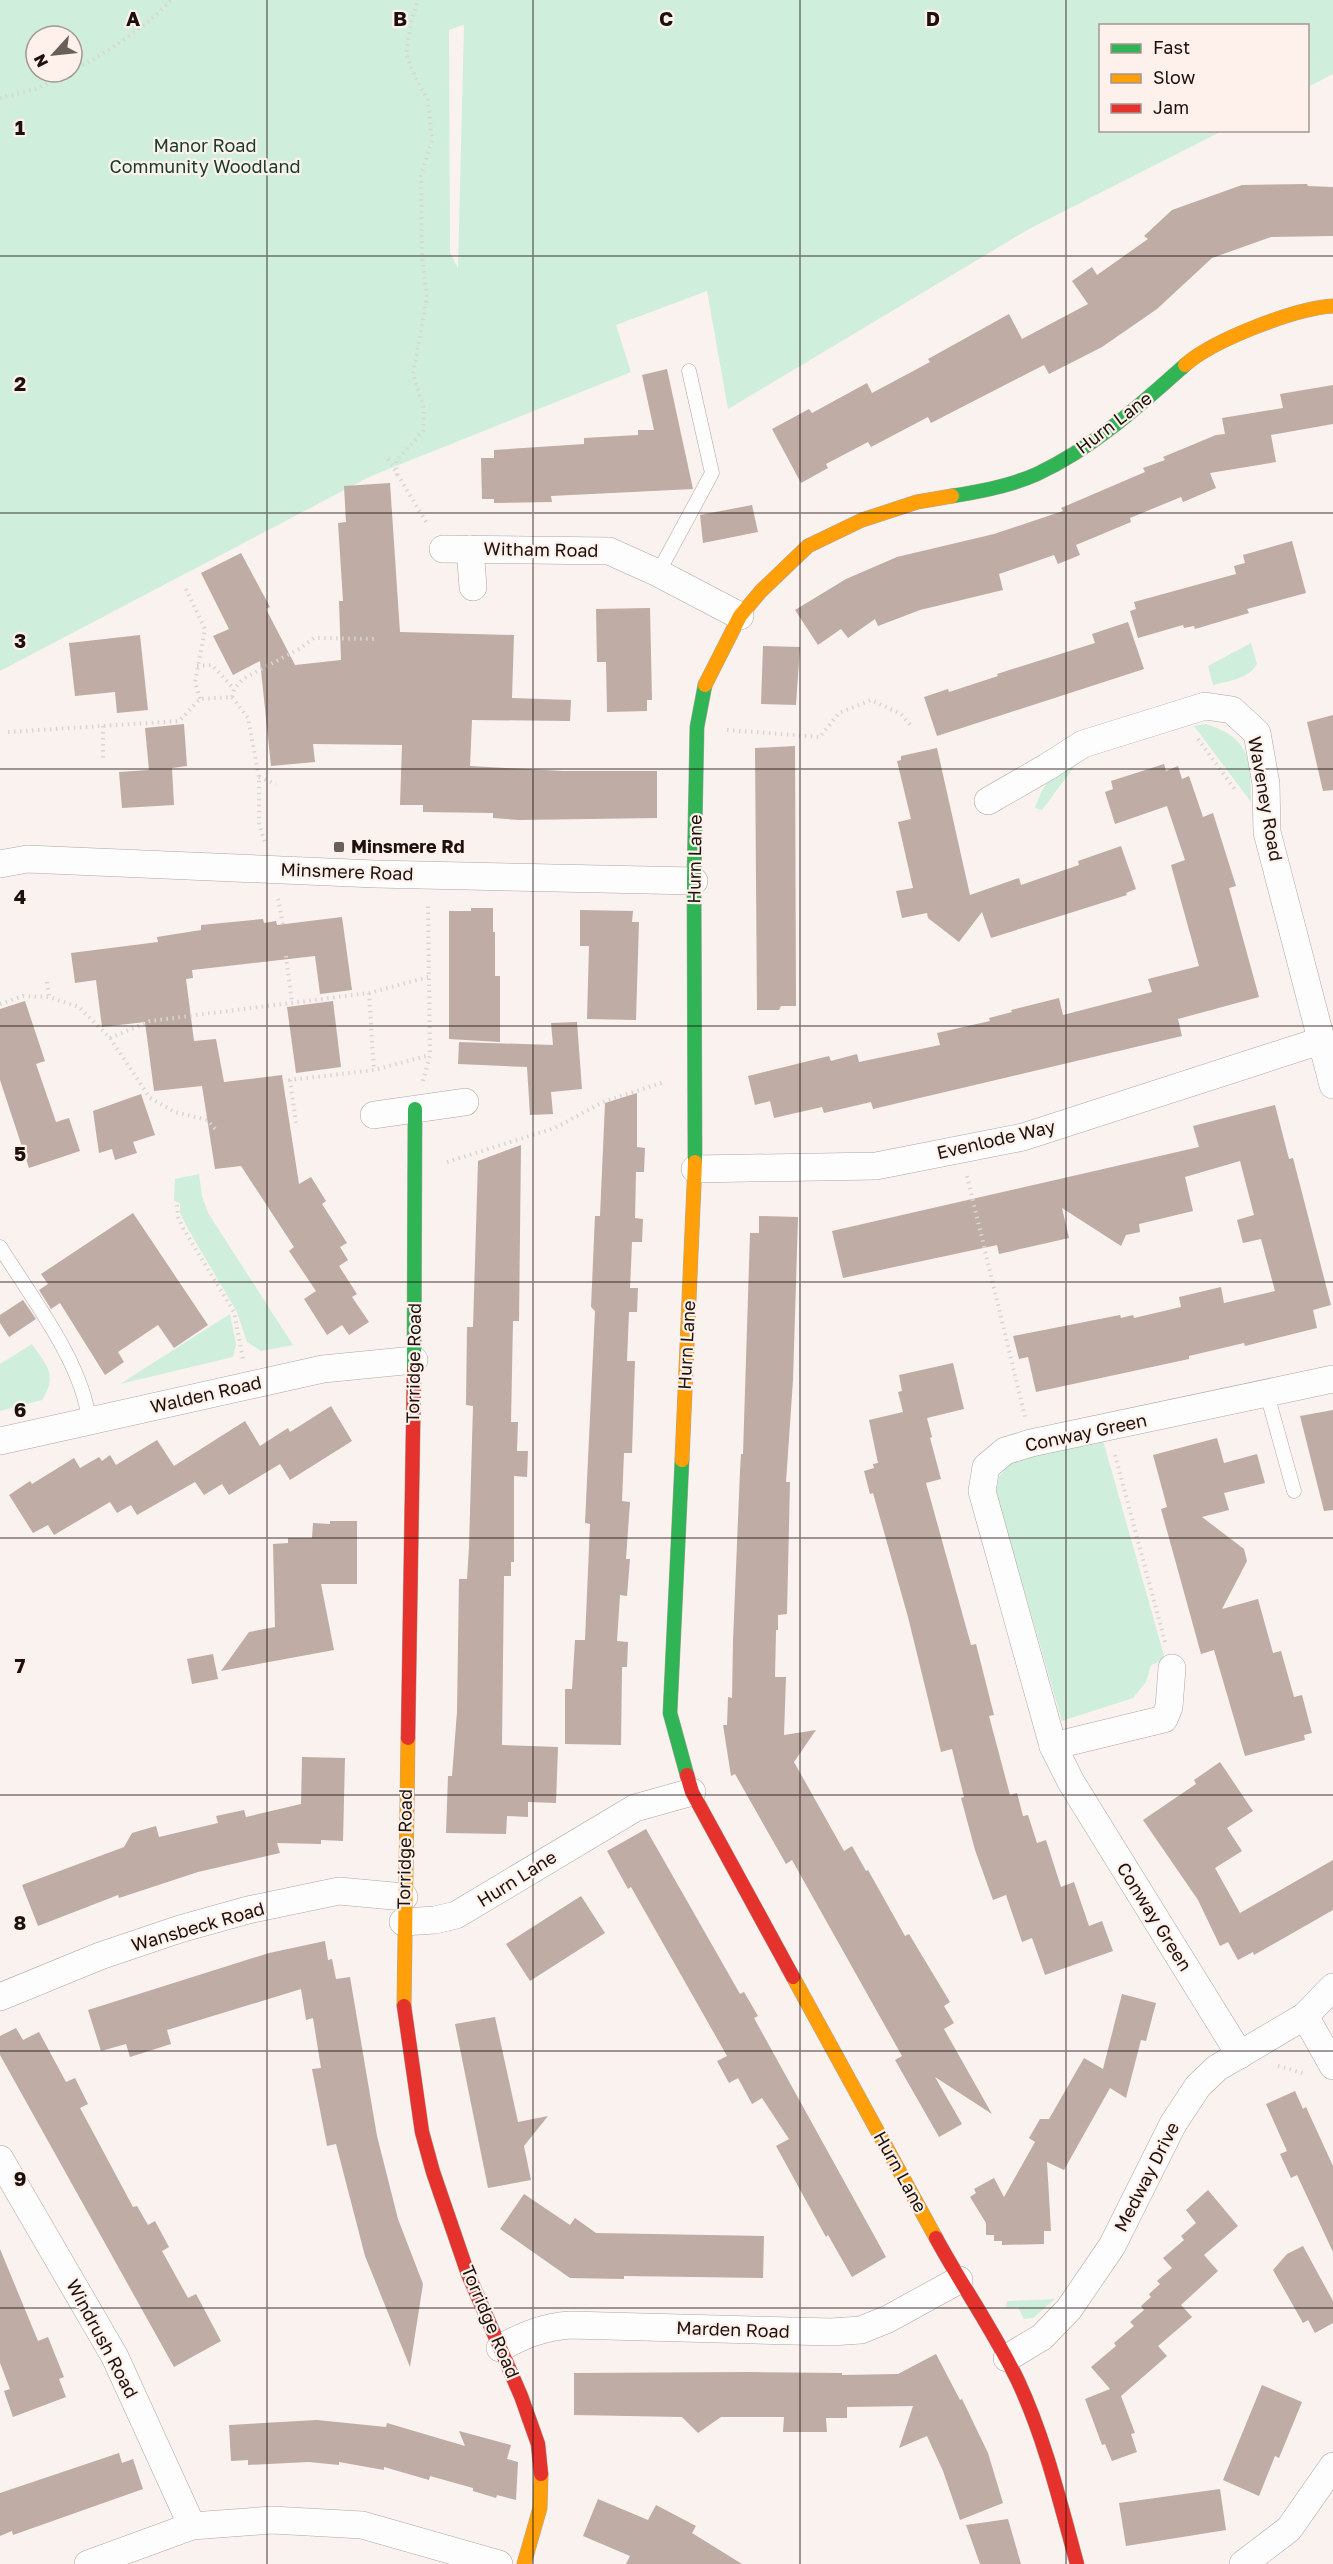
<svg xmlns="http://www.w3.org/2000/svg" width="1333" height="2564" viewBox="0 0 1333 2564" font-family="'Golos Text',sans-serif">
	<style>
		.green { fill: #cfeedc; fill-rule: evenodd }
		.building { fill: #beaca5 }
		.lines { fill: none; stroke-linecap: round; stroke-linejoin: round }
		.lane-casing { stroke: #afa6a1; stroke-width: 15 }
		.street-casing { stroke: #afa6a1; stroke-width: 28 }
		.fast-casing { stroke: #afa6a1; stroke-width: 15 }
		.slow-casing { stroke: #afa6a1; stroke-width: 15 }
		.jam-casing { stroke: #afa6a1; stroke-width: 15 }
		.path { stroke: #d8d6d5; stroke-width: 4; stroke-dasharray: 1.5 4.5; stroke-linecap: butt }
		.lane { stroke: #fefdfd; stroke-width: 14 }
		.street { stroke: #fefdfd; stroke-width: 27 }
		.fast { stroke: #30b455; stroke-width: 14 }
		.slow { stroke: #ff9f0a; stroke-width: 14 }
		.jam { stroke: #e5322d; stroke-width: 14 }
		.grid { fill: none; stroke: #1c110c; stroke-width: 1.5; stroke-opacity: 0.55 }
		.poi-dot { fill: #6a605b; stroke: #fef1eb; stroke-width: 2 }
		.labels { text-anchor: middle; stroke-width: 4.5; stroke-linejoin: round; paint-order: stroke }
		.park-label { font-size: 18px; fill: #143c2c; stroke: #fef1eb }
		.street-label { font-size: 18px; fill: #1c110c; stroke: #fef1eb }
		.poi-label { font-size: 18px; font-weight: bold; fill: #1c110c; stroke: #fef1eb; text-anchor: start }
		.grid-label { font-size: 20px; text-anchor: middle; font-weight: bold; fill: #1c110c; stroke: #fef1eb; stroke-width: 4.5; stroke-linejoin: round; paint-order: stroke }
	</style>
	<rect width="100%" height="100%" fill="#faf2ef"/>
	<g class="green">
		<path d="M0 0H1333V74L1308 87V26H1100V130L1222 131 1029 229 728 409 707 291 616 325 631 372 371 476 0 671ZM463 25H464L458 268 450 253 449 30ZM36 36H72V72H36Z"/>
		<path d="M1251 643 1257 664C1248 679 1229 681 1213 685L1208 666Z"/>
		<path d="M1206 724C1251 739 1250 759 1251 802L1194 726Z"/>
		<path d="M1077 763 1042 810 1035 808C1044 781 1052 776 1077 763Z"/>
		<polygon points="199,1174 202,1196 208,1213 293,1345 261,1351 247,1342 237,1312 188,1229 180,1213 180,1203 174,1201 175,1179"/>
		<polygon points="230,1314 236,1344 233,1357 120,1384"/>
		<path d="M32 1344C47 1366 58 1375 42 1400L0 1411V1364Z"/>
		<polygon points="1102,1437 1165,1659 1151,1665 1146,1682 1133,1698 1062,1721 996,1493 999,1477 1015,1457"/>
		<polygon points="1055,2299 1033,2318 1024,2319 1018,2307 1006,2308 1007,2301"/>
	</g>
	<g class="building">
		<polygon points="1307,184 1308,186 1333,187 1333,236 1271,237 1212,258 1157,309 1102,347 1049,374 1044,365 931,423 928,417 871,447 868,442 826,464 828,468 801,483 772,429 809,409 812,413 867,383 872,393 930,362 928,359 1009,314 1022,339 1088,304 1072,281 1092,267 1097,275 1148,239 1144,236 1172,210 1242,185"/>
		<polygon points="667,369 693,489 551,496 552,502 494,503 494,499 482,499 481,458 494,458 494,450 584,444 584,438 638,435 638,430 654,430 642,375"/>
		<polygon points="1333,385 1333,424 1271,435 1276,462 1210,473 1216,488 1183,502 1181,497 1130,518 1131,522 1076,545 1080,555 1058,564 1054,555 999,574 1003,590 920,610 878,626 875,619 848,638 841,629 818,645 795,610 846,579 897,557 994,534 1063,511 1061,508 1145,472 1143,468 1165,460 1163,457 1216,435 1225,434 1222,418 1283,408 1280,394"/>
		<polygon points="390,483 400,632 514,635 512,698 571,700 570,721 472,720 470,766 563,771 657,771 657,818 519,820 493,818 493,813 423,812 423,805 400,805 402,745 313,744 315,762 271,766 260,661 233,675 213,636 229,629 201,573 241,553 270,607 266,609 295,665 341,660 339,601 343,601 338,523 346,522 344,486"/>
		<polygon points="752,505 758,532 703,543 700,515"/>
		<polygon points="1292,541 1306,593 1247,609 1249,613 1195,629 1194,626 1184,628 1183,625 1138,638 1130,611 1136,609 1134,602 1236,574 1234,566 1245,563 1243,555"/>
		<polygon points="650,608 652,700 647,700 647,711 607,712 606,662 597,662 596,609"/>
		<polygon points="1128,622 1144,669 937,736 924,697 948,689 949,692 998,676 997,674 1095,643 1092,634"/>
		<polygon points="140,635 148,710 117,713 115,692 75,696 69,643"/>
		<polygon points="763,646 800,647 796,705 761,704"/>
		<polygon points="1333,715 1333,790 1323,791 1307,722"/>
		<polygon points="184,724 187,766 172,768 174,805 122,808 119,772 149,770 145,728"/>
		<polygon points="795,746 796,1006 781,1006 779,1010 757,1010 755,748"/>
		<polygon points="937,748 970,895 1019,878 1021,885 1079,865 1078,861 1121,846 1136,889 1126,893 1127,895 991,938 982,912 959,942 928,918 927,913 902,918 896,891 913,888 898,822 911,819 897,761 901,760 901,756"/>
		<polygon points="1164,764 1166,771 1178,766 1182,779 1189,776 1203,817 1213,813 1236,886 1229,888 1259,997 1178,1019 1182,1036 873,1109 871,1102 824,1113 822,1107 774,1118 770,1101 755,1105 748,1076 829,1056 831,1061 857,1054 859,1062 940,1045 937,1033 990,1021 989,1018 1012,1012 1011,1010 1059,998 1063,1015 1152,992 1148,979 1199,966 1171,865 1185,860 1167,806 1115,824 1105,792 1113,789 1111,781"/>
		<polygon points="471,908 493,908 493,932 495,932 495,976 500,976 500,1042 449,1039 449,911 471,911"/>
		<polygon points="580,910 633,911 632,922 639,922 636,1020 587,1019 589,946 580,946"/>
		<polygon points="342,917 352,990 320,994 315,956 192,970 193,978 186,979 194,1041 216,1039 224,1082 282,1075 299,1184 311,1177 326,1201 322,1204 347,1243 340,1247 348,1260 339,1266 357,1294 352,1297 369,1322 349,1335 342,1325 327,1335 304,1299 316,1291 289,1251 294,1247 241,1166 215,1169 202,1086 154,1091 145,1022 102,1027 96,980 75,983 71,953 158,942 157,937 201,930 201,925 263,919 264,923 276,921 277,925"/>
		<polygon points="25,1001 45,1061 36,1064 56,1122 69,1118 80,1151 29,1168 0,1080 0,1009"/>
		<polygon points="333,1001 341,1067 296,1073 287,1007"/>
		<polygon points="577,1022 582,1089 551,1092 553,1114 530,1115 527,1067 458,1064 459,1042 553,1045 551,1023"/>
		<polygon points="637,1093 637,1147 645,1148 644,1172 636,1172 635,1218 643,1219 642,1242 632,1242 630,1288 638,1288 637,1312 629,1312 627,1361 635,1361 632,1453 624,1453 622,1501 630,1502 626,1559 630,1559 627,1596 620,1595 617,1641 628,1642 627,1667 622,1667 621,1745 565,1744 565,1689 572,1689 575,1640 585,1640 590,1524 585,1523 595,1311 591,1307 595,1216 600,1216 605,1103"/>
		<polygon points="141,1094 155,1135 133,1142 137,1153 115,1160 112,1149 99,1153 93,1111"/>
		<polygon points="1275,1105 1289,1159 1293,1158 1331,1305 1313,1310 1317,1328 1245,1346 1244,1343 1189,1356 1189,1359 1036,1392 1028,1357 1019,1359 1013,1336 1120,1315 1121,1318 1133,1315 1134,1318 1181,1307 1179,1297 1221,1287 1224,1303 1275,1291 1261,1239 1243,1243 1237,1220 1254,1215 1240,1161 1185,1177 1193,1211 1139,1224 1140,1232 1126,1235 1121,1246 1062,1208 1069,1238 999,1254 997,1245 843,1278 832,1231 1199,1147 1193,1126"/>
		<polygon points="521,1145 519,1321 513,1321 511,1422 518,1422 517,1451 528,1451 527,1477 514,1476 514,1562 511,1562 511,1576 504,1576 502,1745 558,1747 556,1803 528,1802 528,1817 507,1816 506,1834 446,1833 448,1776 452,1776 457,1712 459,1579 467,1579 469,1547 473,1406 466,1405 467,1327 473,1327 478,1161"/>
		<polygon points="133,1213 208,1325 174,1348 158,1325 118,1352 124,1362 105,1375 60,1303 51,1309 39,1290 48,1284 41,1274"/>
		<polygon points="759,1216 798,1217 793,1380 786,1482 790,1482 787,1614 778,1615 778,1630 776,1630 775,1677 786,1677 784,1735 816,1730 794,1762 844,1851 852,1846 866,1871 868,1870 905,1936 909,1934 950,2002 944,2006 954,2023 944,2029 992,2114 935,2077 962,2124 939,2137 895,2060 902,2056 792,1860 786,1864 735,1774 731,1776 723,1725 727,1725 728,1697 732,1698 733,1641 740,1471 741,1454 743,1454 750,1233 759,1233"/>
		<polygon points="23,1300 36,1319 9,1337 0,1323 0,1315"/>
		<polygon points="953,1363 964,1409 927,1418 932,1437 930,1438 941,1479 926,1483 971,1645 976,1644 994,1715 989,1716 1010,1795 1017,1793 1023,1816 1028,1815 1037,1843 1046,1840 1061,1887 1074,1882 1089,1926 1102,1921 1113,1951 1045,1975 1032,1938 1022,1942 1006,1895 993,1900 975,1850 961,1798 964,1797 952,1749 941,1752 908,1617 873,1493 870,1494 864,1471 874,1468 873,1464 878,1463 869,1420 903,1412 898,1392 902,1391 899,1375"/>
		<polygon points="331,1406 352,1441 290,1480 280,1464 229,1495 222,1484 204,1495 195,1482 137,1515 131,1505 117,1513 110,1502 54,1535 48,1525 33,1533 9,1495 30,1481 32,1484 74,1458 80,1468 99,1457 102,1461 110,1455 116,1465 157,1440 174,1466 245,1421 260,1446 288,1428 290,1432"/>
		<polygon points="1333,1410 1333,1510 1324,1511 1300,1416"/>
		<polygon points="1217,1438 1224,1463 1257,1454 1265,1483 1224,1493 1229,1510 1202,1517 1244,1549 1247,1561 1222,1609 1258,1599 1273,1653 1281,1651 1294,1697 1302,1695 1312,1733 1304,1735 1305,1740 1245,1756 1214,1650 1201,1654 1161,1509 1167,1507 1153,1455"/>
		<polygon points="330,1521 357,1521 357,1584 321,1584 334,1650 221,1671 249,1632 275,1627 273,1544 288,1543 288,1538 312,1538 313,1523 330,1524"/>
		<polygon points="213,1654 218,1679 192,1684 187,1659"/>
		<polygon points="302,1757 345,1758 343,1841 321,1840 321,1844 277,1843 280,1853 198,1872 119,1898 118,1895 38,1926 22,1885 124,1847 132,1833 156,1826 159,1837 218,1823 216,1816 244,1810 246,1817 301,1804"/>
		<polygon points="1220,1762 1253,1811 1227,1828 1242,1851 1215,1868 1240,1913 1333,1860 1333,1910 1254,1955 1253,1952 1238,1960 1228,1942 1220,1946 1198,1900 1143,1820 1196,1784 1194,1780"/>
		<polygon points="646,1829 740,1994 744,1992 758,2016 754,2018 886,2257 852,2277 828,2235 826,2237 776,2146 789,2139 762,2098 752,2104 738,2078 729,2083 717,2061 727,2056 631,1887 628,1889 607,1851"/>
		<polygon points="581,1896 605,1933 530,1981 506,1944"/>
		<polygon points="325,1941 328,1960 332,1959 336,1979 350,1977 377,2136 398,2219 423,2284 410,2367 365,2256 336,2144 327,2146 312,2069 321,2068 313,2018 306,2020 301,1989 167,2030 171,2044 130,2057 126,2044 101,2051 88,2010 269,1953"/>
		<polygon points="1122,1994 1156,2003 1146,2041 1141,2040 1126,2098 1110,2088 1064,2170 1047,2162 1051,2231 1044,2231 1044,2244 1002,2245 1002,2241 994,2241 994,2235 986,2235 986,2223 970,2197 976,2193 974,2189 994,2178 1004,2197 1035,2142 1029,2138 1040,2119 1049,2119 1084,2058 1103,2069"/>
		<polygon points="495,2017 518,2122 548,2116 524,2146 531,2180 488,2188 455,2024"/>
		<polygon points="16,2028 23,2040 39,2032 66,2082 75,2078 88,2104 80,2108 133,2207 137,2206 148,2225 155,2221 169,2247 162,2251 188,2298 196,2294 221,2341 174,2367 0,2055 0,2036"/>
		<polygon points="1295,2091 1303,2109 1306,2107 1333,2166 1333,2252 1297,2175 1291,2178 1280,2154 1287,2151 1266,2104"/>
		<polygon points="1208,2190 1238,2226 1204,2255 1218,2271 1181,2305 1192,2317 1158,2346 1167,2356 1121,2396 1135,2433 1131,2434 1137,2452 1112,2461 1105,2444 1102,2445 1085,2399 1110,2389 1091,2367 1116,2346 1114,2343 1134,2326 1130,2322 1144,2310 1141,2306 1151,2297 1149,2294 1160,2284 1157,2281 1172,2268 1163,2258 1184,2240 1181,2236 1196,2223 1186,2210"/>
		<polygon points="524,2194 570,2225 575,2218 596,2233 764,2236 763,2278 624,2276 624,2279 570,2278 500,2229"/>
		<polygon points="1303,2246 1333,2301 1333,2323 1315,2333 1308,2320 1303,2323 1273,2270 1287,2254"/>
		<polygon points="0,2249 38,2341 48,2337 64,2377 59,2379 66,2397 13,2417 4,2391 10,2389 0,2363"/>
		<polygon points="936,2354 960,2400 962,2399 988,2453 1003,2503 960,2520 943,2471 927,2436 899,2448 913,2406 847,2407 847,2418 826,2418 827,2432 783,2432 784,2417 721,2417 698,2433 682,2417 574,2415 574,2373 749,2372 842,2373 842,2375 898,2374"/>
		<polygon points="1262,2385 1302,2402 1279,2458 1275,2456 1259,2496 1223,2480"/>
		<polygon points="317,2420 386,2427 387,2423 465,2446 459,2431 511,2445 507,2459 518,2462 516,2500 497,2495 496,2498 473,2491 473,2488 430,2476 429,2480 384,2467 384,2470 339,2462 339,2465 309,2462 248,2465 248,2460 231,2461 229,2425"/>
		<polygon points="119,2453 122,2463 133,2459 143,2489 13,2535 12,2531 0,2536 0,2493"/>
		<polygon points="1220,2489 1226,2530 1126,2546 1119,2503"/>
		<polygon points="598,2499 648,2520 656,2505 696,2526 692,2533 742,2564 626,2564 630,2556 583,2536"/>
		<polygon points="1008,2519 1021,2564 980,2564 966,2525"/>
	</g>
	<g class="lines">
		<defs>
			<g id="lane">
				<polyline points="658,573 712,473 689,371"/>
				<path d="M0 1247C31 1297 83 1363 89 1421"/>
				<polyline points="1267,1394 1294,1491"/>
			</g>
			<g id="street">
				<polyline points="443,549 609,551 658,573 740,616"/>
				<polyline points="470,549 473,587"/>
				<polyline points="988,801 1047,767 1083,744 1205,706 1232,710 1257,733 1266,784 1267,832 1333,1085"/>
				<polyline points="0,864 27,859 375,874 694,881"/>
				<polyline points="374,1115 465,1102"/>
				<polyline points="695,1169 876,1166 1023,1137 1320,1041"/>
				<polyline points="0,1441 323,1369 414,1360"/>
				<polyline points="1053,1746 1164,1719 1169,1707 1172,1668"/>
				<polyline points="403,1922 435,1920 456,1915 635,1808 692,1792"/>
				<polyline points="0,1997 100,1956 180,1929 248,1910 339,1891 404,1897"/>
				<polyline points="1305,2016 1333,2066"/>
				<polyline points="1240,2055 1071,1782 1053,1746 982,1491 986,1467 1005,1451 1031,1443 1333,1379"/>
				<polyline points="0,2159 115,2357 192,2526"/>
				<path d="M500 2348C524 2335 543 2327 570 2325L831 2332 861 2330 888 2319 959 2280"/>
				<polyline points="1007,2358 1042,2337 1069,2309 1112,2246 1173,2124 1198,2086 1217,2068 1305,2016 1333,1987"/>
				<polyline points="88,2564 192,2526 272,2520 362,2525 499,2564"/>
				<polyline points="1243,2564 1289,2529 1333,2466"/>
			</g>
			<g id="fast">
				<path d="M952 496C978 492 1013 485 1037 474 1093 448 1139 406 1185 365"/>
				<polyline points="695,1162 694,881 697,727 705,685"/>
				<polyline points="414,1370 415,1109"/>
				<polyline points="682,1460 670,1713 687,1775"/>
			</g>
			<g id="slow">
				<path d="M1185 365C1213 340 1296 308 1333 306"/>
				<polyline points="705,685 740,616 761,591 808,546 862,520 917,502 952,496"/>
				<polyline points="682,1460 695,1162"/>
				<polyline points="793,1977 936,2238"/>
				<polyline points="404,2006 408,1738"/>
				<polyline points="524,2564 540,2508 541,2474"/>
			</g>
			<g id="jam">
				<polyline points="408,1738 414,1370"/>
				<polyline points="687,1775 692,1792 793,1977"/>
				<polyline points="404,2006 422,2132 433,2172 468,2274 521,2396 538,2444 541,2474"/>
				<path d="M936 2238C962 2286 994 2331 1018 2381 1045 2439 1060 2502 1077 2564"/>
			</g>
		</defs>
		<use href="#lane" class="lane-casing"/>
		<use href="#street" class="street-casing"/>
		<use href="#fast" class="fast-casing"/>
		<use href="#slow" class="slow-casing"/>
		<use href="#jam" class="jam-casing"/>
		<g class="path">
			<path d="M72 71C104 54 147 27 171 0"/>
			<polyline points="0,98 36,89 70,72"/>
			<polyline points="388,459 428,525"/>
			<polyline points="397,475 396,461 423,431 424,409 413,374 427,298 422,256 421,176 432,139 428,100 415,77 406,54 411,22 418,0"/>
			<polyline points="186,589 205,629 195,682 200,699"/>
			<polyline points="197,666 212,665 234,689"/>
			<polyline points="232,697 234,689 243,679 299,649 314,638 377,639"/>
			<polyline points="103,726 103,762"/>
			<polyline points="727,730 820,737 839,713 871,700 901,714 911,726"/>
			<polyline points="8,732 179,721 200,699 232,697 248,718 259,777 259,825 265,842"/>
			<polyline points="1198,739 1236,791"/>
			<polyline points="259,777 276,784"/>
			<polyline points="278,899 283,925"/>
			<polyline points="286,956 292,1003"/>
			<polyline points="47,982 49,997"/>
			<polyline points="369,993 374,1070"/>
			<polyline points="0,1004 23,996 49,997 79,1007 110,1038 150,1098 175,1112 207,1120 218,1132"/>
			<polyline points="110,1038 150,1021 369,993 428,977"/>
			<polyline points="423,1081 430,1055 428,903"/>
			<polyline points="296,1123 290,1080 374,1070 430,1055"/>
			<polyline points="447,1162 555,1128 603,1102 664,1082"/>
			<polyline points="967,1176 1025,1417"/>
			<polyline points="177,1205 178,1217 183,1228 234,1312 243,1359"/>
			<polyline points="1115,1455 1165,1642"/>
			<polyline points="1278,2066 1303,2073"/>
		</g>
		<use href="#lane" class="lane"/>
		<use href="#street" class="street"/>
		<use href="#fast" class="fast"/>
		<use href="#slow" class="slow"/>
		<use href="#jam" class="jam"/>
	</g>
	<path class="grid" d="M267 0V2564M533 0V2564M800 0V2564M1066 0V2564M0 256H1333M0 513H1333M0 769H1333M0 1026H1333M0 1282H1333M0 1538H1333M0 1795H1333M0 2051H1333M0 2308H1333"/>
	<rect class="poi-dot" x="333" y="841" width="12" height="12" rx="3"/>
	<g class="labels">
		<g class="park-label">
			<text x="205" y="152">Manor Road<tspan x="205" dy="21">Community Woodland</tspan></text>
		</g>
		<g class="street-label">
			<text transform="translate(1114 423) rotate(-37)" y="6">Hurn Lane</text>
			<text transform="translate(541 550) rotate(1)" y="6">Witham Road</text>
			<text transform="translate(1265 799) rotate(80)" y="6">Waveney Road</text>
			<text transform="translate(695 859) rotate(-89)" y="6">Hurn Lane</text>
			<text transform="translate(347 872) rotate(2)" y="6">Minsmere Road</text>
			<text transform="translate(996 1140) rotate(-13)" y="6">Evenlode Way</text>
			<text transform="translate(687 1345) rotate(-87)" y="6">Hurn Lane</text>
			<text transform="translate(414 1363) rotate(-89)" y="6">Torridge Road</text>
			<text transform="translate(206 1395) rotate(-13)" y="6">Walden Road</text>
			<text transform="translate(1086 1433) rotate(-12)" y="6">Conway Green</text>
			<text transform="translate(405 1849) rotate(-89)" y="6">Torridge Road</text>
			<text transform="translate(517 1879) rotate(-32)" y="6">Hurn Lane</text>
			<text transform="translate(1154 1917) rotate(58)" y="6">Conway Green</text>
			<text transform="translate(198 1927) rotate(-16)" y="6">Wansbeck Road</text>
			<text transform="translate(900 2172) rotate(61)" y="6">Hurn Lane</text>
			<text transform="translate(1147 2177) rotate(-63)" y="6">Medway Drive</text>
			<text transform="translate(490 2322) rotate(67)" y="6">Torridge Road</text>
			<text transform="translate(733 2330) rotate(2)" y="6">Marden Road</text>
			<text transform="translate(102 2339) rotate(62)" y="6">Windrush Road</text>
		</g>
		<g class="poi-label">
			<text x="351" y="853">Minsmere Rd</text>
		</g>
	</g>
	<g class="grid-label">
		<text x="133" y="26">A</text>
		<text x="400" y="26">B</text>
		<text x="666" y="26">C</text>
		<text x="933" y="26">D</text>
		<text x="20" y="135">1</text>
		<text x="20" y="391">2</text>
		<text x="20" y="648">3</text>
		<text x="20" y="904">4</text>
		<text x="20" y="1161">5</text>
		<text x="20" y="1417">6</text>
		<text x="20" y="1673">7</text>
		<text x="20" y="1930">8</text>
		<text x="20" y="2186">9</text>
	</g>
	<rect x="1099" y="24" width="210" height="108" fill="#fef1eb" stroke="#a49792" stroke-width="1.5"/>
	<rect x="1111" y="44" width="30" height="9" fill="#30b455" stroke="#a49792" stroke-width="1.5"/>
	<text x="1153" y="54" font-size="18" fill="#1c110c">Fast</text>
	<rect x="1111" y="74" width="30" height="9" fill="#ff9f0a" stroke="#a49792" stroke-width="1.5"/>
	<text x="1153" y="84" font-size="18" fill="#1c110c">Slow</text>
	<rect x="1111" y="104" width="30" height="9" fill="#e5322d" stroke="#a49792" stroke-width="1.5"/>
	<text x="1153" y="114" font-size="18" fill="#1c110c">Jam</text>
	<g transform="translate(54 54) rotate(243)"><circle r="28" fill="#fef1eb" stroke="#a49792" stroke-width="1.5"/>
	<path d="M0-4.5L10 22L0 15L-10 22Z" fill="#6a605b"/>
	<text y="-9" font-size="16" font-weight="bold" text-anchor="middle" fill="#1c110c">N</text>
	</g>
</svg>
